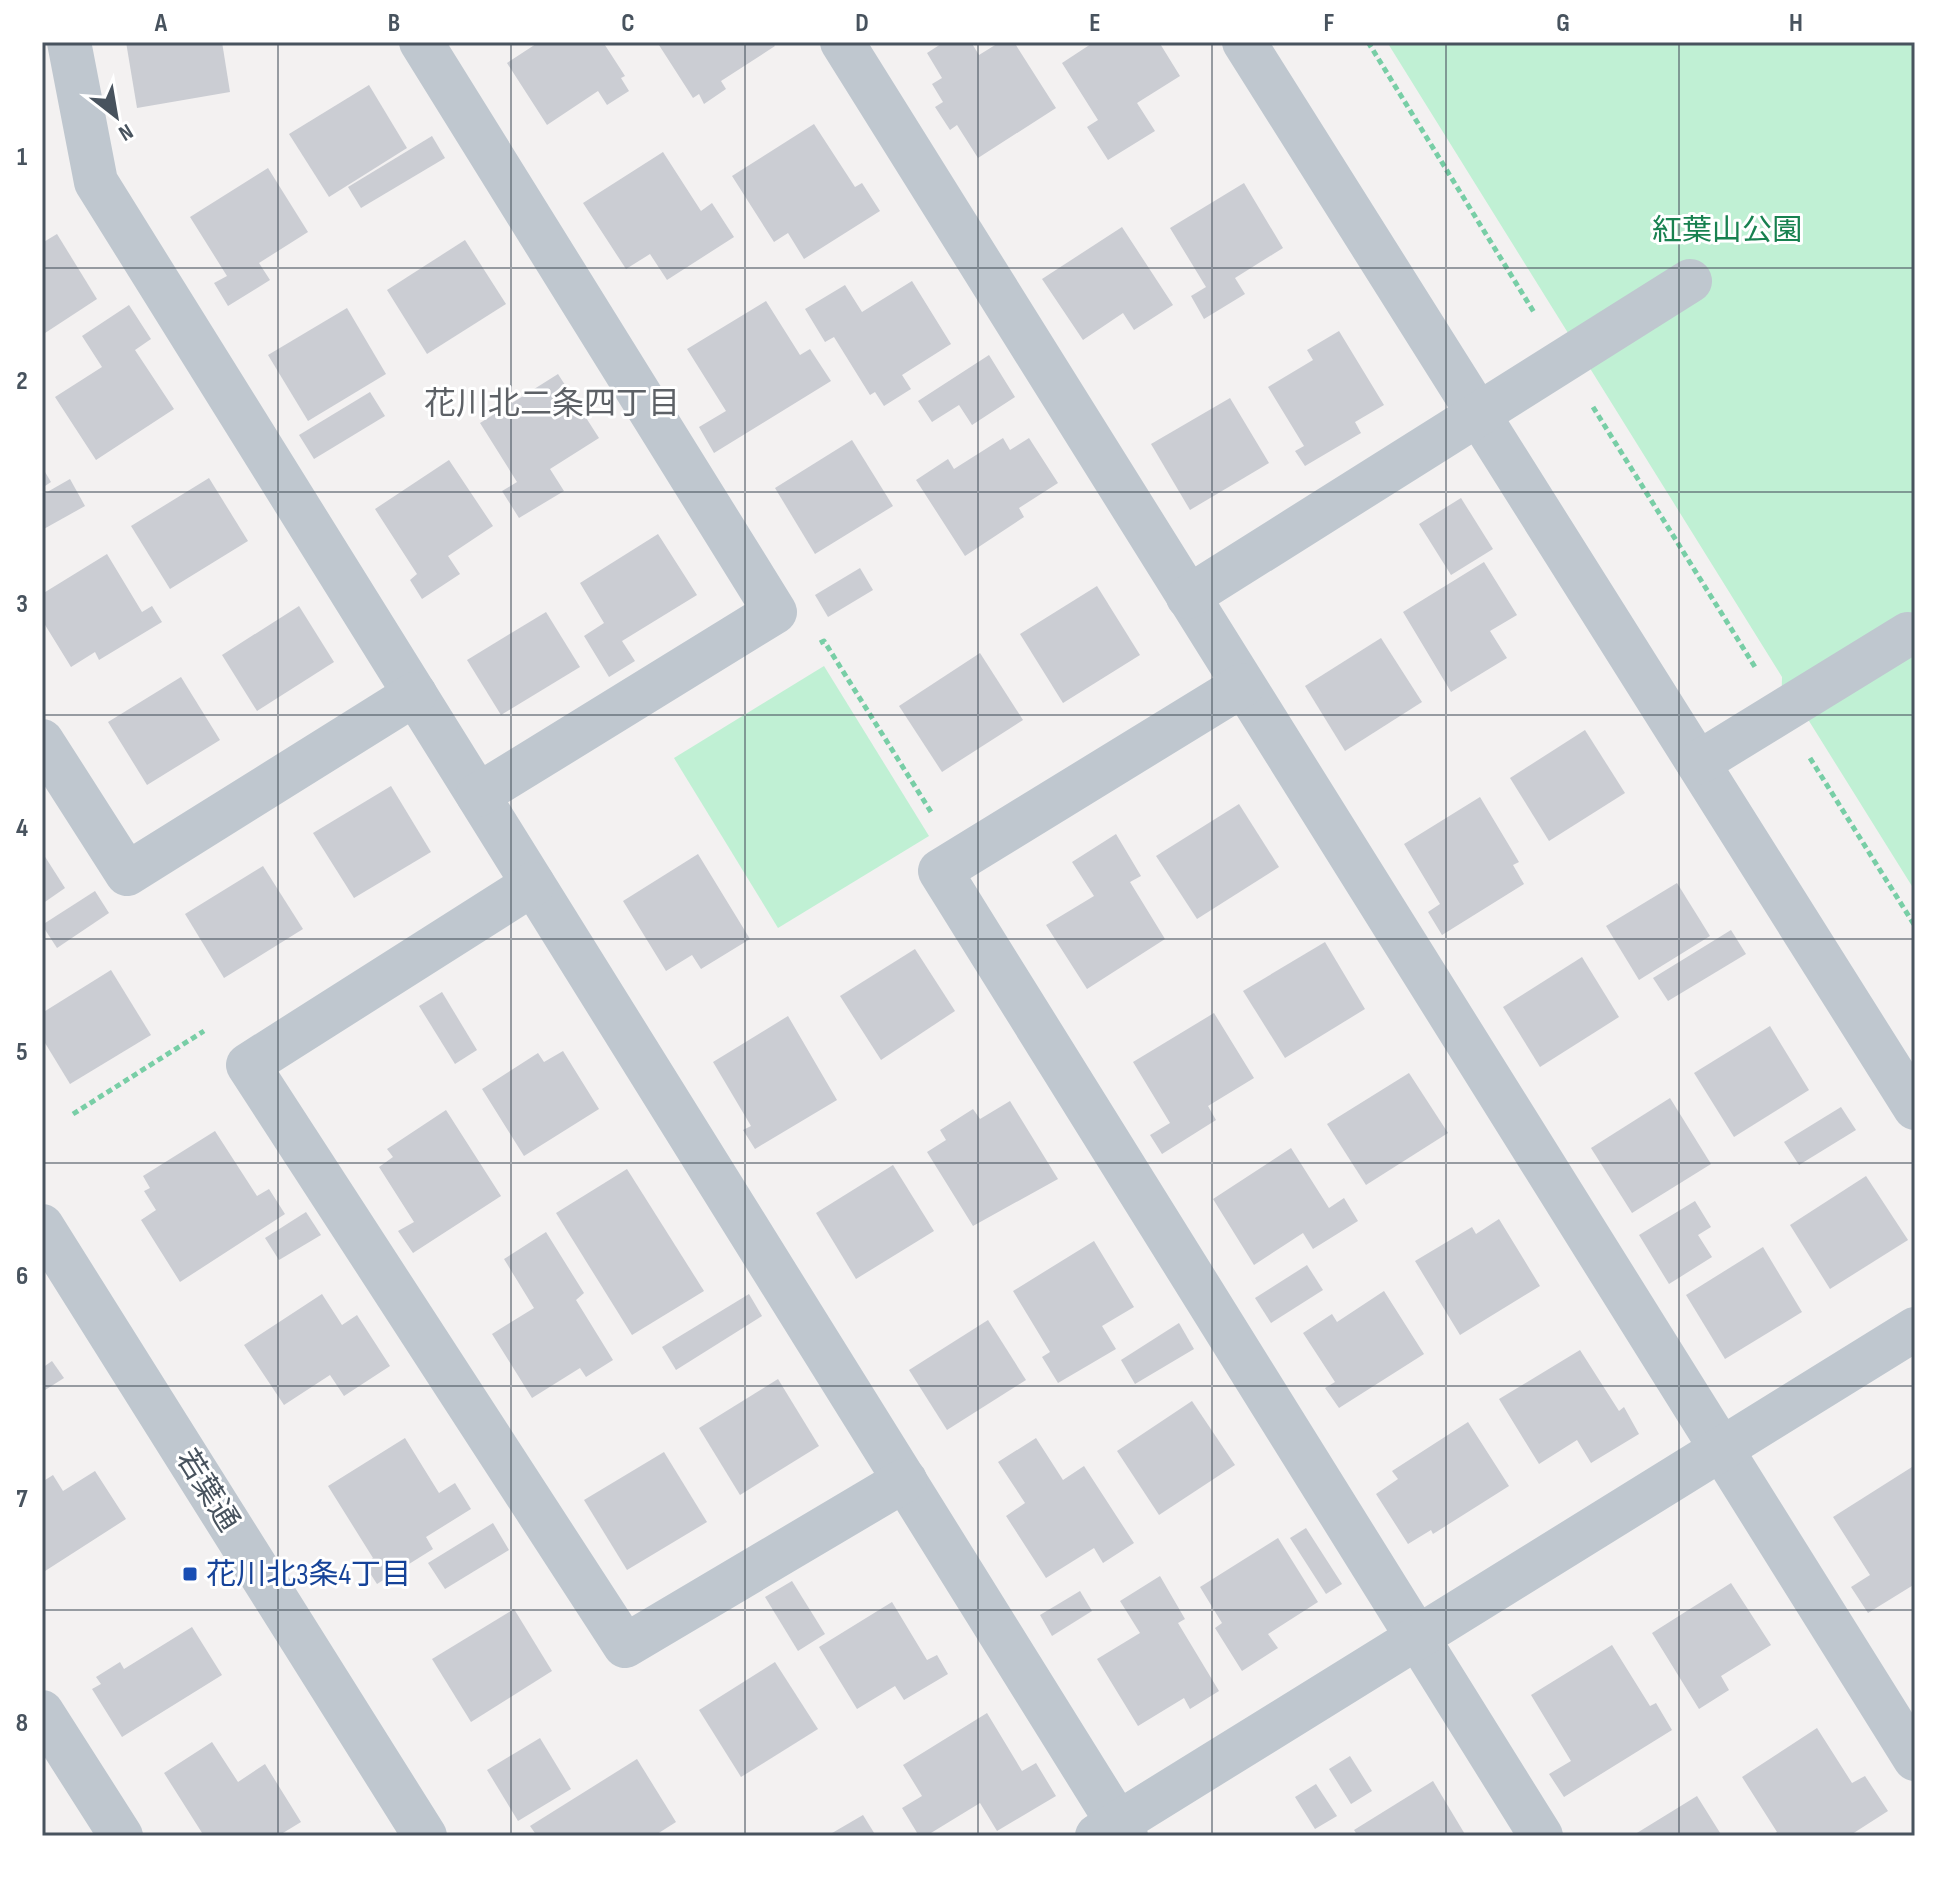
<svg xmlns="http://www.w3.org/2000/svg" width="1957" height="1878" viewBox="0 0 1957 1878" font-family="'Sofia Sans Condensed','Noto Sans JP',sans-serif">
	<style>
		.green { fill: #c0f0d4 }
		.building { fill: #cbcdd3 }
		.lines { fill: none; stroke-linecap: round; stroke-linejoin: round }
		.path { stroke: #78cea6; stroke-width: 5; stroke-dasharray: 6 4; stroke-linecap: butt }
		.minor { stroke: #bfc7cf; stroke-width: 44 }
		.grid { fill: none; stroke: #48535e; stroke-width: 2; stroke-opacity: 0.55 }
		.transit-dot { fill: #1a4fb4; stroke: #fff; stroke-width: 3 }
		.labels { text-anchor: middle; stroke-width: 6; stroke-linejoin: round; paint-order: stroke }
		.park-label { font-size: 30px; fill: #188150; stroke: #fff }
		.street-label { font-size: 30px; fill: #48535e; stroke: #fff }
		.transit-label { font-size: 30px; fill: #164399; stroke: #fff; text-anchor: start }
		.neighbourhood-label { font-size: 32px; fill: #5d6166; stroke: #fff }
		.neatline { fill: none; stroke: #48535e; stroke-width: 3 }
		.grid-label { font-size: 26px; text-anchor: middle; font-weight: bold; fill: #48535e }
	</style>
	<rect width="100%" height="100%" fill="#f3f1f1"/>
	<g class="green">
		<polygon points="1387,42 1915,42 1915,891 1809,721 1781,711 1782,677"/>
		<polygon points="824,666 929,836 778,928 674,758"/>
	</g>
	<g class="building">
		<polygon points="126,42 222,42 230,92 137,108"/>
		<polygon points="539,42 603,42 625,76 621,78 629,91 607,105 598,91 547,125 507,63"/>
		<polygon points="657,42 772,42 775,46 721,81 726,89 704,104 699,94 693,98"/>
		<polygon points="944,42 971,42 979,55 1000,42 1014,42 1056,108 978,158 957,125 950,130 935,107 943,102 932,84 942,78 927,53"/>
		<polygon points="1094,42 1159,42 1180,76 1137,103 1155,131 1108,160 1087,127 1098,120 1062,63"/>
		<polygon points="369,85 407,148 329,197 289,134"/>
		<polygon points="814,124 855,187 862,183 880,211 804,259 788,233 774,242 732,176"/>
		<polygon points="432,136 445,158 361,208 348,187"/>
		<polygon points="663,152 701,211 712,203 734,237 667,280 650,254 626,269 583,203"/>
		<polygon points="268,168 308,232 259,263 270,280 228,306 214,283 227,276 190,217"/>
		<polygon points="1244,183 1283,248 1235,278 1245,294 1204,319 1191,296 1206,287 1170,228"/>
		<polygon points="1122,227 1173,305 1134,330 1123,313 1083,340 1042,279"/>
		<polygon points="57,234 97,299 42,335 42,243"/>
		<polygon points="465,240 506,304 427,354 387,290"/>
		<polygon points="912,281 951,344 902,375 911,389 884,406 875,392 870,395 834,337 825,342 805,309 845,285 862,312"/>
		<polygon points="766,301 800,355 810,349 831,381 714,453 699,427 726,411 687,349"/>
		<polygon points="129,305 151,339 135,350 174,409 96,460 55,397 102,367 82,336"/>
		<polygon points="347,308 386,374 308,421 268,355"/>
		<polygon points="1339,331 1384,405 1355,422 1361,433 1305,466 1295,451 1304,446 1268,387 1313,360 1307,350"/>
		<polygon points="989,355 1015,397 972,425 959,405 932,422 918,401"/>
		<polygon points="558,374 599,438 550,469 564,491 519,518 502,491 517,482 480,423"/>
		<polygon points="370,392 385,416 314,459 299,435"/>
		<polygon points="1230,398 1269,463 1190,510 1151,444"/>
		<polygon points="1003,438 1010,450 1029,438 1058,483 1019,508 1024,517 965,556 916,480 948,459 954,469"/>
		<polygon points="852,440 893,506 815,554 775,488"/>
		<polygon points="449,460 493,526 448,556 460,574 422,599 410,580 417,574 375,509"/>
		<polygon points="42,467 51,482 42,488"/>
		<polygon points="209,478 248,541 170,589 131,526"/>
		<polygon points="70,479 85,506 42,530 42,495"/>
		<polygon points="1461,498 1493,549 1451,575 1419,524"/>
		<polygon points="658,534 697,595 622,641 635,661 609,677 584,636 604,623 580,583"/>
		<polygon points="107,554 142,612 152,606 162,622 99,660 95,652 71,667 42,620 42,594"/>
		<polygon points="1484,562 1517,615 1490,631 1507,658 1451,692 1403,612"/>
		<polygon points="860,568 873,590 828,617 815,595"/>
		<polygon points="1097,586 1140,655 1063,703 1020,634"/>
		<polygon points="299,606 334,662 257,711 222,655"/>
		<polygon points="546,612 580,667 501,715 467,660"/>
		<polygon points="1381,638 1422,702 1345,751 1305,686"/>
		<polygon points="980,653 1023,720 942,772 899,706"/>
		<polygon points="181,677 220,740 147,785 108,722"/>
		<polygon points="1585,730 1625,793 1549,841 1510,778"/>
		<polygon points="391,786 431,852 354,898 313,833"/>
		<polygon points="1480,797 1519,862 1513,865 1524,884 1442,935 1428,912 1440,904 1404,844"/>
		<polygon points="1239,804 1279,867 1197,919 1156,856"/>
		<polygon points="1116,834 1141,876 1130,882 1165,939 1087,989 1046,925 1094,896 1072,862"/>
		<polygon points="42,852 65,888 42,904"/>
		<polygon points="698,854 750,939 701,969 692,955 666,971 623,901"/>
		<polygon points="263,866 303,929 224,978 185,914"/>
		<polygon points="1677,883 1710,936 1639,980 1606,926"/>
		<polygon points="95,891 109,913 57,948 42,925"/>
		<polygon points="1731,930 1746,954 1668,1001 1653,978"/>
		<polygon points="1325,942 1365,1009 1285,1058 1243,991"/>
		<polygon points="915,949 955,1011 881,1060 840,996"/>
		<polygon points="1582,957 1619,1017 1540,1067 1503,1007"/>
		<polygon points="111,970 151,1035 70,1084 42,1038 42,1013"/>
		<polygon points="442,992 477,1050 455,1064 419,1006"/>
		<polygon points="1214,1013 1254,1078 1208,1106 1216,1120 1162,1154 1150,1135 1170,1123 1133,1062"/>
		<polygon points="788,1016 837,1100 755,1149 743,1130 751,1126 713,1062"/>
		<polygon points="1770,1026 1809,1090 1734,1137 1694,1073"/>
		<polygon points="563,1051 599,1109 524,1156 482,1089 538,1053 544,1062"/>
		<polygon points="1409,1073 1448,1133 1366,1185 1327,1124"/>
		<polygon points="1670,1098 1711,1164 1632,1213 1591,1148"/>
		<polygon points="1010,1101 1058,1179 973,1226 927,1152 946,1140 940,1130 973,1109 980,1119"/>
		<polygon points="1841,1107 1856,1130 1799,1165 1784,1142"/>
		<polygon points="446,1110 501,1196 413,1253 398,1231 414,1222 379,1167 393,1157 387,1149"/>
		<polygon points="215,1131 257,1196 269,1189 285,1214 180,1282 141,1220 156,1210 144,1191 150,1188 143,1176"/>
		<polygon points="1291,1148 1329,1208 1344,1198 1358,1221 1313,1249 1303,1233 1254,1265 1213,1199"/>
		<polygon points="893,1165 934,1231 856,1279 816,1213"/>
		<polygon points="627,1169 704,1291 632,1335 556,1213"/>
		<polygon points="1866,1176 1908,1240 1830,1289 1790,1225"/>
		<polygon points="1695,1201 1711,1227 1698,1235 1712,1257 1669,1284 1639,1235"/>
		<polygon points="306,1212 321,1235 279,1260 265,1238"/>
		<polygon points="1499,1219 1540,1286 1460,1335 1415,1261 1472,1227 1476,1234"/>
		<polygon points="546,1232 584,1293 576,1300 613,1360 586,1377 580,1368 532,1398 492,1334 534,1308 504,1259"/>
		<polygon points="1094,1241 1134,1307 1102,1326 1116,1349 1058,1383 1042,1357 1050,1352 1013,1291"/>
		<polygon points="1763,1247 1802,1312 1725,1359 1686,1295"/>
		<polygon points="1307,1265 1323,1290 1271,1323 1255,1298"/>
		<polygon points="1384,1291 1424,1354 1339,1408 1325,1388 1335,1382 1303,1333 1332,1314 1337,1322"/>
		<polygon points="322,1294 342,1325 357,1315 390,1366 344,1396 330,1375 284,1405 244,1345"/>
		<polygon points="749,1294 762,1316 676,1370 662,1347"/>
		<polygon points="988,1320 1026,1380 947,1430 909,1370"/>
		<polygon points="1179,1323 1194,1349 1135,1384 1121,1360"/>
		<polygon points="1580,1350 1619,1411 1624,1407 1639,1434 1591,1463 1577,1440 1539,1464 1499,1399"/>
		<polygon points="52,1361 64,1378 42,1392 42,1368"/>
		<polygon points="778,1379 819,1446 740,1495 699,1428"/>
		<polygon points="1192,1401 1235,1465 1159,1515 1117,1451"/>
		<polygon points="1468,1422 1509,1486 1433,1534 1431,1530 1408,1544 1376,1494 1398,1479 1392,1471"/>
		<polygon points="405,1438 439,1493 455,1483 471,1509 426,1537 433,1549 377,1584 364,1564 373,1558 328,1486"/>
		<polygon points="1036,1438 1063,1480 1084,1466 1134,1543 1103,1563 1094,1548 1046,1578 1006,1516 1025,1503 998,1462"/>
		<polygon points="664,1452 707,1522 627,1570 584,1500"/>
		<polygon points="1912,1467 1915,1584 1868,1613 1851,1587 1870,1575 1833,1517"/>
		<polygon points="95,1471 126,1519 42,1573 42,1482 53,1475 63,1491"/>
		<polygon points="493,1523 509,1550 445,1589 428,1563"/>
		<polygon points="1306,1528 1342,1584 1326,1594 1290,1538"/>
		<polygon points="1278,1538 1318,1602 1268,1634 1278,1648 1242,1671 1215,1628 1222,1623 1200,1587"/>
		<polygon points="1160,1576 1185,1619 1178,1623 1219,1691 1190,1709 1184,1698 1138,1726 1097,1659 1140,1633 1120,1601"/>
		<polygon points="792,1581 825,1634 798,1651 765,1597"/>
		<polygon points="1731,1583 1771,1645 1721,1676 1729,1690 1699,1709 1652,1633"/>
		<polygon points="1080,1591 1092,1611 1052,1636 1040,1615"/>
		<polygon points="892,1602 927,1660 937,1655 948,1674 904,1700 895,1686 857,1709 819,1647"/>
		<polygon points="514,1609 552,1671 471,1722 432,1659"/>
		<polygon points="192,1627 222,1675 122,1737 92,1689 101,1684 96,1677 120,1662 124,1669"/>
		<polygon points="1612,1645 1650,1706 1656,1703 1672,1730 1564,1797 1549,1774 1571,1761 1531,1695"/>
		<polygon points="775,1662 818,1729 741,1777 699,1710"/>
		<polygon points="987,1713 1022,1771 1036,1763 1056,1796 997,1831 980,1803 926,1836 919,1836 902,1808 922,1796 903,1765"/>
		<polygon points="1817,1728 1852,1783 1865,1776 1888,1811 1849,1836 1770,1836 1777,1832 1742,1777"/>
		<polygon points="540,1738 571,1789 518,1821 487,1770"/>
		<polygon points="212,1742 238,1782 265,1764 301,1822 278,1836 204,1836 164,1773"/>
		<polygon points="1350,1756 1372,1791 1351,1804 1329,1769"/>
		<polygon points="637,1759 676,1822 654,1836 537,1836 530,1826"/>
		<polygon points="1433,1781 1466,1836 1358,1836 1354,1830"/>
		<polygon points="1316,1784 1337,1816 1315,1829 1295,1797"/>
		<polygon points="1697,1796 1722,1836 1632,1836"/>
		<polygon points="863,1815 876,1836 827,1836"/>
	</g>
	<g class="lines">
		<g class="path">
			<polyline points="1368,42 1535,314"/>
			<polyline points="1593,407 1755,667"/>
			<polyline points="820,643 824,641 931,812"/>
			<polyline points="1810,758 1915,926"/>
			<polyline points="73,1114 204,1031"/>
		</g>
		<g class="minor">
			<polyline points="69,42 96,182 1126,1836"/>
			<polyline points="421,42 775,612 478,795"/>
			<polyline points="842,42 1915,1759"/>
			<polyline points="1244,42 1915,1108"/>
			<polyline points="1188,597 1690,281"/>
			<polyline points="1243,685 940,871 1541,1836"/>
			<polyline points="42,741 127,874 415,694"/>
			<polyline points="1698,763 1908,634"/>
			<polyline points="533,884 248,1065 625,1646 905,1480"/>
			<polyline points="42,1226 425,1836"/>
			<polyline points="42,1712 121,1836"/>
			<polyline points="1097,1836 1915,1329"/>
		</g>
	</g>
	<path class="grid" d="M278 42V1836M511 42V1836M745 42V1836M978 42V1836M1212 42V1836M1446 42V1836M1679 42V1836M42 268H1915M42 492H1915M42 715H1915M42 939H1915M42 1163H1915M42 1386H1915M42 1610H1915"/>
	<rect class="transit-dot" x="182" y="1566" width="16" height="16" rx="4"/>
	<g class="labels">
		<g class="park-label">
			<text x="1727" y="240">紅葉山公園</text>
		</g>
		<g class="street-label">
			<text transform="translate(208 1490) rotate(58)" y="10">若葉通</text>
		</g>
		<g class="transit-label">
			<text x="206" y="1584">花川北3条4丁目</text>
		</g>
		<g class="neighbourhood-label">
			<text x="552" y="414">花川北二条四丁目</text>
		</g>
	</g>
	<rect width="1957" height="1878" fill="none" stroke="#ffffff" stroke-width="88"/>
	<g transform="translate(116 116) rotate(149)" stroke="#ffffff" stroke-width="6" paint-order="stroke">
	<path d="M0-6L14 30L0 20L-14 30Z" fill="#48535e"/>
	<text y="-12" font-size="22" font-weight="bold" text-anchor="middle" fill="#48535e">N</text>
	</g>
	<rect x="44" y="44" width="1869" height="1790" class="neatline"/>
	<g class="grid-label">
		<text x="161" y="31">A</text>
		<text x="394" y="31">B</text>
		<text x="628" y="31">C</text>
		<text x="862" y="31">D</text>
		<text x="1095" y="31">E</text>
		<text x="1329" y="31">F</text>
		<text x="1563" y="31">G</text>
		<text x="1796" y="31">H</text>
		<text x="22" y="165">1</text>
		<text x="22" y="389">2</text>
		<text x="22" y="612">3</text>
		<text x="22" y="836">4</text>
		<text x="22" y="1060">5</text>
		<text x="22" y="1284">6</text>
		<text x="22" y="1507">7</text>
		<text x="22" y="1731">8</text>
	</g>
</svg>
